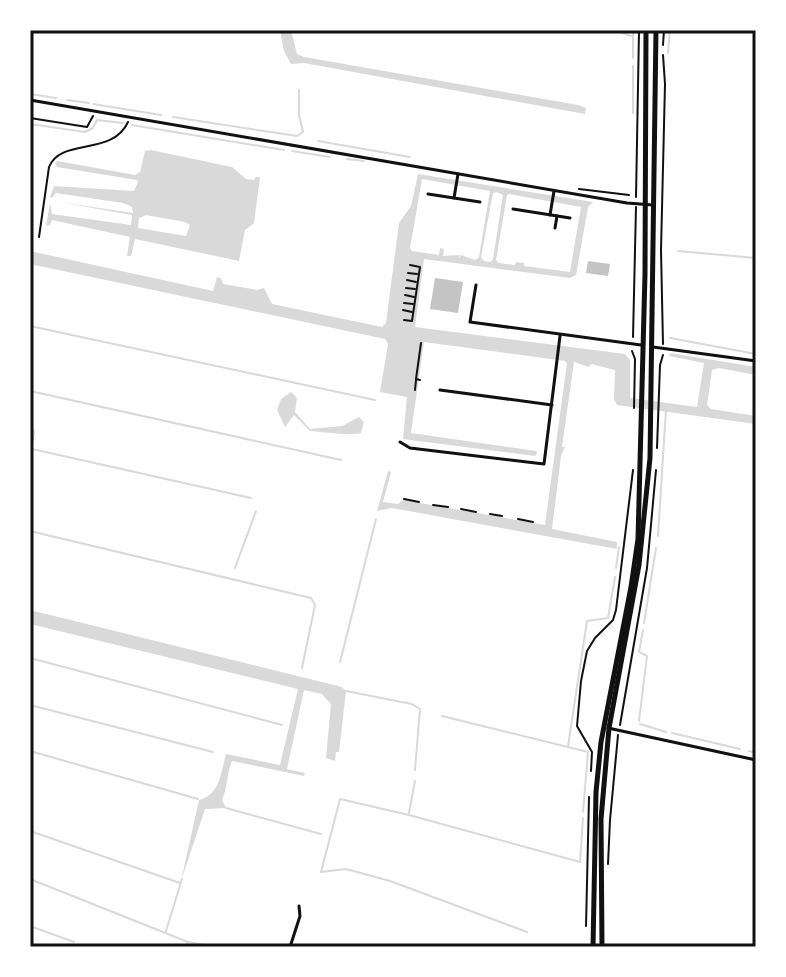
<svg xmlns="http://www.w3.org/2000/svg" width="786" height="977" viewBox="0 0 786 977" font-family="Quicksand,sans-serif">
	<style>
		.water { fill: #d9d9d9; fill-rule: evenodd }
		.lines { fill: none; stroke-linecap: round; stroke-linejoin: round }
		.stream { stroke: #d9d9d9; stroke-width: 2 }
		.building { fill: #c4c4c4 }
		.path { stroke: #111; stroke-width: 2 }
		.minor { stroke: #111; stroke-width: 3 }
		.secondary { stroke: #111; stroke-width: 5 }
		.neatline { fill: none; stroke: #111; stroke-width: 3 }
	</style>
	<rect width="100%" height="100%" fill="#fff"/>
	<g class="water">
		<polygon points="280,30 291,30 297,54 304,57 578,105 586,108 585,114 304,63 291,64 284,51"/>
		<path d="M151 150 232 167 246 179 254 180 256 177H260L254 223 245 230 239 261 135 239 131 256H127L130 237 52 220 50 225 46 226 50 203 52 214 131 225 132 215 59 202 133 213 132 207 123 203 56 193 52 198 50 197 54 186 134 191 138 182 137 180 57 167 55 163 57 161 135 175 140 172 145 151ZM146 215 185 222 190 225 186 236 138 228 139 218Z"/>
		<path d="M418 174 593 202 588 207 576 275 570 278 424 259 415 327 625 354 630 360V398L697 407 704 363 669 356 670 353 756 367V375L719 368 712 370 707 405 711 409 756 416V424L617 405 614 399 615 370 591 364 589 367 574 362 562 447H565L561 456 552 529 617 542V549L392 508 377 511 388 471 391 472 383 502 398 504 403 500 545 525 567 363 565 361 424 342 411 433 536 451 537 453 535 456 403 439 407 397 380 392 388 344 385 339 30 264V251L213 291 217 277 221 278 223 284 257 290 264 288 272 304 382 327 386 323 399 223 411 206ZM422 179 490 191 479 257 475 260 461 255 459 258V255L443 256 444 249 440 248 439 255 412 251 410 248ZM497 192 503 195 493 259 491 262 484 261 481 257 493 193ZM509 194 581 207 570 272 524 266V263L516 262 515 265 499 263 496 260 507 195Z"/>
		<path d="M291 392 297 398 295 412 310 429 342 426 359 417 364 422 361 433C350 436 323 432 310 431L294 415 285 427 277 410 281 399Z"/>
		<path d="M30 610 342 687 346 691 339 752H336L335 761 326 758 331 704 322 694 304 690 287 769 305 773 304 776 232 761C226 775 228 787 222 800L226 808 205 809 181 881 199 800C220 795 221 772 226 754L280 765 298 689 30 624Z"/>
	</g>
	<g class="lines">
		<g class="stream">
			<polyline points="611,30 632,36"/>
			<polyline points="668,53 670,30"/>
			<polyline points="633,58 633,30"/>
			<polyline points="30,94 56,98"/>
			<polyline points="67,100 89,103"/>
			<polyline points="93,104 161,115"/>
			<polyline points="633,113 633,66"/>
			<polyline points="173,117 297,136 303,132 299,115 299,90"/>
			<polyline points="30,124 85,132 93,128 97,120 123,123"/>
			<polyline points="132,125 284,150"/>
			<polyline points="318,141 410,157"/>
			<polyline points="292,151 330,157"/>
			<polyline points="347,159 364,161"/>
			<polyline points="678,251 756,258"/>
			<polyline points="30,326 375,400"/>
			<polyline points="670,338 756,354"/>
			<polyline points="30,391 341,460"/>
			<polyline points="30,422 34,432 30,455"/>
			<polyline points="32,449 251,498"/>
			<polyline points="30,531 311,598 315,605 302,668"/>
			<polyline points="658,536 666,409"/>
			<polyline points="235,568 256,511"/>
			<polyline points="616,568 619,547"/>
			<polyline points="644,623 656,548"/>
			<polyline points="30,658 282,725"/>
			<polyline points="340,662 376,519"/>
			<polyline points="346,691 412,704 420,709 415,770"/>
			<polyline points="30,705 213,752"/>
			<polyline points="442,716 588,752 583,812"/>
			<polyline points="639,721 647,656 639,652 643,630"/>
			<polyline points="640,724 666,732"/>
			<polyline points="672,733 740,749"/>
			<polyline points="568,746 587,621 608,618 615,577"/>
			<polyline points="30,751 198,799"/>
			<polyline points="749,751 756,753"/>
			<polyline points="226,808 321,834"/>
			<polyline points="409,813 415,781"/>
			<polyline points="30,831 180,883"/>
			<polyline points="30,879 188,942"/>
			<polyline points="30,926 74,942"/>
			<polyline points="166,931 182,879"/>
			<polyline points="527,932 390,881 346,869 321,872 340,799 409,815 580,862 583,818"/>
			<polyline points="186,947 188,942 215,947"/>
		</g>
	</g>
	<g class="building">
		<polygon points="588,261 610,264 608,276 586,273"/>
		<polygon points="435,278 463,282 458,313 430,309"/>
	</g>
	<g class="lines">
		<g class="path">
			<polyline points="663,45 664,30"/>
			<polyline points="663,55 665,84 661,250 663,344"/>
			<polyline points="30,118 87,127 93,116"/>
			<polyline points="579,189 629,195"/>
			<polyline points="636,197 639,31"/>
			<path d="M39 237 49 167C61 137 112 157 128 122"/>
			<polyline points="408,273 417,274"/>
			<polyline points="407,280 416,282"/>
			<polyline points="406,288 415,289"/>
			<polyline points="405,295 414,297"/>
			<polyline points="404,303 413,304"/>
			<polyline points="403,310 412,312"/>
			<polyline points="404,320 412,321 420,267 410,265"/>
			<polyline points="633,337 636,207"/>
			<polyline points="632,351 635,359 634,408"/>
			<polyline points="420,380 416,379 421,343"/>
			<polyline points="415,390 416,380"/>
			<polyline points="657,448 660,365 663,355"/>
			<polyline points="404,499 419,502"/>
			<polyline points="433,505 448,507"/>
			<polyline points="461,509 476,512"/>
			<polyline points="490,514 502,516"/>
			<polyline points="518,519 533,522"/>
			<polyline points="620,725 647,568 656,470"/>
			<polyline points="591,771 592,752 577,726 581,681 587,651 595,638 613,620 616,610 633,470"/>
			<polyline points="608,864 610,820 618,735"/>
			<polyline points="586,926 589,797"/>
			<polyline points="183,946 185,947"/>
		</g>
		<g class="minor">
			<polyline points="30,100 627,203 653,205"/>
			<polyline points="428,194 480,202"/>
			<polyline points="454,198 458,174"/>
			<polyline points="513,209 570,218"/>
			<polyline points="550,215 554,191"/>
			<polyline points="555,228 557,216"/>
			<polyline points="476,285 470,322 641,345"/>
			<polyline points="653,347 756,361"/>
			<polyline points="440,390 552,405"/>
			<polyline points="400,442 410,448 544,464 560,336"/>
			<polyline points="608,728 756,760"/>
			<polyline points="290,947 300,916 299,906"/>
		</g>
		<g class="secondary">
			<polyline points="593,947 596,792 601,742 631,587 638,539 645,274 646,30"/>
			<polyline points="602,947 601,819 609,728 639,565 650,458 656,30"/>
		</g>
	</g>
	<rect width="786" height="977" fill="none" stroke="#ffffff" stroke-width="64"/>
	<rect x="32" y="32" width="722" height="913" class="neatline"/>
</svg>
